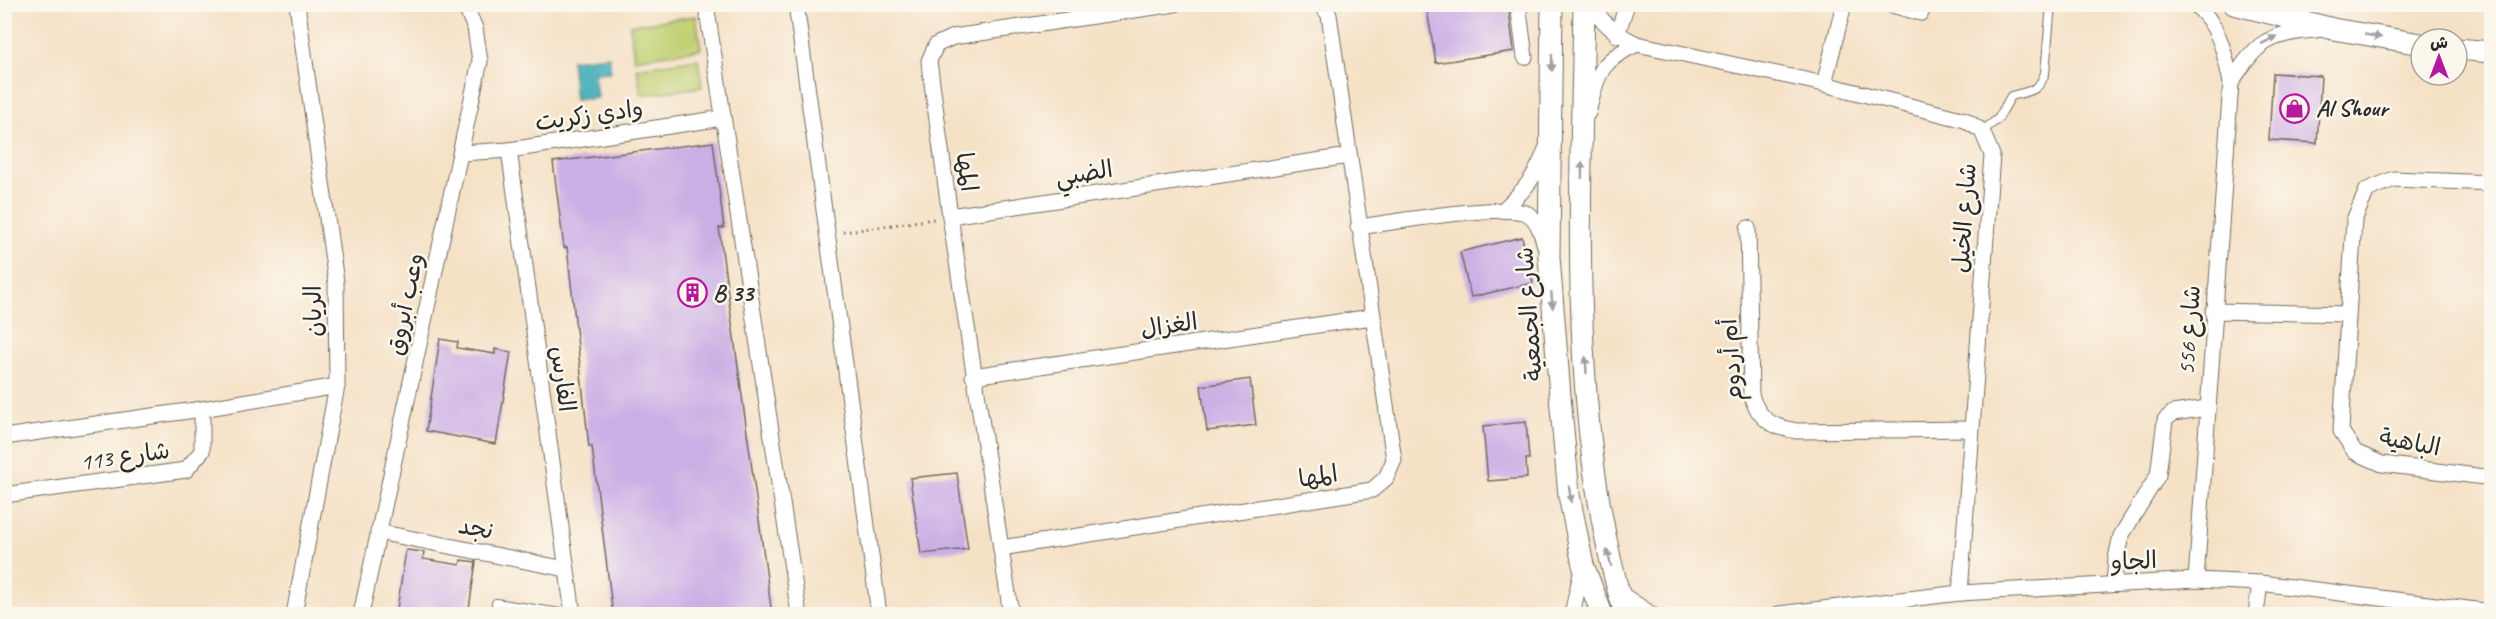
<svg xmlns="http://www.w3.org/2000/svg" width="2496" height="619" viewBox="0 0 2496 619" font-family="Caveat,'Playpen Sans Arabic',sans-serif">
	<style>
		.pitch { fill: #c0d072; stroke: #767e4e; stroke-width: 1.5 }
		.water { fill: #3baab8; stroke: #336a72; stroke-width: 1.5 }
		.building { fill: #cbaee5 }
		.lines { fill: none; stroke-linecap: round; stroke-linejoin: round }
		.service-casing { stroke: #726b61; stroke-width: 10 }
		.minor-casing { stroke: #726b61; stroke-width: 17 }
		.secondary-casing { stroke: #726b61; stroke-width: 23 }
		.path { stroke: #726b61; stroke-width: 3; stroke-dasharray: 1.5 4.5; stroke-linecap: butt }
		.service { stroke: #fff; stroke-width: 8 }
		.minor { stroke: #fff; stroke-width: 15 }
		.secondary { stroke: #fff; stroke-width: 21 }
		.oneway { fill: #a0a0a0 }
		.labels { text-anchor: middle; stroke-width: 5; stroke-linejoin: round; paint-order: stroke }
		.poi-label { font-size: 24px; font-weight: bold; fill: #2b2b2b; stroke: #fbf7ec; text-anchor: start }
		.street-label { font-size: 24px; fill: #2b2b2b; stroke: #fbf7ec }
	</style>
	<rect width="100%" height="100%" fill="#fbf7ec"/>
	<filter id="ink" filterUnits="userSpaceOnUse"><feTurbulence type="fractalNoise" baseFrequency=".0167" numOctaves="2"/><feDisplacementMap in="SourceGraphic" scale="12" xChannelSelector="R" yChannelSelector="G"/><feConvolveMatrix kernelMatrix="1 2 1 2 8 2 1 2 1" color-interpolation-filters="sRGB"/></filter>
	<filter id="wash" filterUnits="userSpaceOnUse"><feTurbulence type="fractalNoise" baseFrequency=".008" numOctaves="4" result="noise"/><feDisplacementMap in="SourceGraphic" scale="24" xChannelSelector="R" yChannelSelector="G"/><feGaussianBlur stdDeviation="1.35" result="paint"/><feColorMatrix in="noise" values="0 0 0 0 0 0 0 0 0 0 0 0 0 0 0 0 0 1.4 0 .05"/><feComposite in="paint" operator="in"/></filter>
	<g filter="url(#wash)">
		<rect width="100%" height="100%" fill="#f5e1c6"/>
		<g class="pitch">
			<polygon points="696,16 701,49 634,59 630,25"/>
			<polygon points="698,59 702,87 641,95 637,68"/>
		</g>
		<polygon class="water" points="609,56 611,72 594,73 597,98 575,100 571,60"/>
		<g id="blocks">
			<g class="building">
				<polygon points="1426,4 1508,4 1514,51 1436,63"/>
				<polygon points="2273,73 2321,76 2317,143 2269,140"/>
				<polygon points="713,142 724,228 719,228 772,615 613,615 592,447 589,447 567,247 564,248 553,162"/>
				<polygon points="1522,237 1533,283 1471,297 1460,252"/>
				<polygon points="440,339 458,342 457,348 495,354 495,349 511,352 496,444 426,431"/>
				<polygon points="1250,379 1256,425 1207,431 1201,386"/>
				<polygon points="1526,422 1529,459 1526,459 1527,478 1488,481 1483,426"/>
				<polygon points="957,473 968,549 921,554 910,478"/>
				<polygon points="406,550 424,552 423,559 460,565 461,560 476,562 468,615 396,615"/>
			</g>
		</g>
	</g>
	<g filter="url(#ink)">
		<use href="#blocks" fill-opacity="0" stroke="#726b61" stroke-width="1.5"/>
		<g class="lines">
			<defs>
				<g id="service">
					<path d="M1982 131 1998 119 2011 96C2029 91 2039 92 2045 73L2051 4"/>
					<polyline points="496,603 567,614"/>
				</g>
				<g id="minor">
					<polyline points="706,4 799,614"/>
					<polyline points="796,4 879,614"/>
					<polyline points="1518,4 1525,57"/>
					<path d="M1593 4C1599 23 1620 36 1637 44L1824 84 1965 120 1982 131 1992 155 1960 593"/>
					<polyline points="1888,4 1921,13"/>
					<path d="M2194 4C2219 23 2225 54 2231 83L2196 580"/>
					<polyline points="1617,35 1627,4"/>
					<path d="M2231 83C2256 43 2268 33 2316 30"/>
					<polyline points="1824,84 1844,4"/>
					<path d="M1588 113C1598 74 1598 62 1637 44"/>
					<polyline points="509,150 573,614"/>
					<polyline points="461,153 509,150 723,118"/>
					<polyline points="2492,183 2394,179 2367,190 2354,220 2341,431 2355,452 2382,464 2492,478"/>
					<path d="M1504 209C1524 191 1537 175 1546 149"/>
					<polyline points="950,216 1349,156"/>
					<path d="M1358 227C1389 223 1505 202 1528 214 1538 220 1542 235 1545 246"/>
					<path d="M1748 228 1751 395C1759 420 1772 427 1797 431L1971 429"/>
					<polyline points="2213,311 2347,314"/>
					<polyline points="973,376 1372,317"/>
					<polyline points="4,437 202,409 337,386"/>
					<polyline points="4,495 186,470 202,451 202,409"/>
					<polyline points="378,532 566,569"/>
					<polyline points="1001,548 1372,490 1386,478 1394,460 1329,15 1321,4"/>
					<polyline points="2114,584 2116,558 2121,536 2158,475 2165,420 2173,413 2207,408"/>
					<polyline points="1618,592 1651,614"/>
					<polyline points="294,614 337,386 336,282 297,4"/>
					<polyline points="361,614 480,61 475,28 464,4"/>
					<polyline points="1011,614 950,216 929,61 936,45 953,37 1175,4"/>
					<polyline points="1572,614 1583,565"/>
					<polyline points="1779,614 1960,593 2196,580 2260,583 2492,612"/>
					<polyline points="2256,614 2260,583"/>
				</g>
				<g id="secondary">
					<polyline points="1552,4 1549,257 1561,408 1569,495 1583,565 1602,614"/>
					<path d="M1584 4C1581 200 1567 426 1625 614"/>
					<polyline points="2234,4 2333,29 2421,44"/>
					<polyline points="2457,49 2492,52"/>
				</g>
			</defs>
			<use href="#service" class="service-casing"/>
			<use href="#minor" class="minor-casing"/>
			<use href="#secondary" class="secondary-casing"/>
			<polyline class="path" points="843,232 934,219"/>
			<use href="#service" class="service"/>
			<use href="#minor" class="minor"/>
			<use href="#secondary" class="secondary"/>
		</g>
		<defs><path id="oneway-solid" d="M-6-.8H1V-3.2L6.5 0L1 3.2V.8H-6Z" transform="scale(1.5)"/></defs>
		<g class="oneway">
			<use href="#oneway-solid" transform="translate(2373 36) rotate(10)"/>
			<use href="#oneway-solid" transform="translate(2269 40) rotate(-27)"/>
			<use href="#oneway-solid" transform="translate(1552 63) rotate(90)"/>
			<use href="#oneway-solid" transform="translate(1582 170) rotate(-89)"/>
			<use href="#oneway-solid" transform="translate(1552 300) rotate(85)"/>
			<use href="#oneway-solid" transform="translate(1586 365) rotate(-93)"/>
			<use href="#oneway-solid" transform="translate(1570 494) rotate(82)"/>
			<use href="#oneway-solid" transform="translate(1609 558) rotate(-105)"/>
		</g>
	</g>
	<defs>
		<symbol id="shop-ring" viewBox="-11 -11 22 22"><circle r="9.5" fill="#fbf7ec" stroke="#b5179e" stroke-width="1.5"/><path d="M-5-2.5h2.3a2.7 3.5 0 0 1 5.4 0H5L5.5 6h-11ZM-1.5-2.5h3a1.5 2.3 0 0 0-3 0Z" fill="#b5179e"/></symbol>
		<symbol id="building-ring" viewBox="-11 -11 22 22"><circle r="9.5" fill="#fbf7ec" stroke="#b5179e" stroke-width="1.5"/><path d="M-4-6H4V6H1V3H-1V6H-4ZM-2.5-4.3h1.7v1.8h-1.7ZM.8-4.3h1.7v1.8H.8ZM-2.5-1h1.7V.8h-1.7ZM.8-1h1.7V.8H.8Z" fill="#b5179e"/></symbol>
	</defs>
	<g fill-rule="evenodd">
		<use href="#shop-ring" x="2278" y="92" width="33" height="33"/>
		<use href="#building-ring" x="676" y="276" width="33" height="33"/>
	</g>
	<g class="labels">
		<g class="poi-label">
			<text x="2316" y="116">Al Shour</text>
			<text x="713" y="301">B 33</text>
		</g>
		<g class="street-label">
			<text transform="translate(589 115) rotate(-8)" y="8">وادي زكريت</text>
			<text transform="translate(967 172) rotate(82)" y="8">المها</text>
			<text transform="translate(1084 173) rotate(-9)" y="8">الضبي</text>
			<text transform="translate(1964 218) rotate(-86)" y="8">شارع الخيل</text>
			<text transform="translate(405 304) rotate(-78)" y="8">وعب أبروق</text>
			<text transform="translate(313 311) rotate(-91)" y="8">الريان</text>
			<text transform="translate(1529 314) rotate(-94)" y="8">شارع الجمعية</text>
			<text transform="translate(1169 325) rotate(-8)" y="8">الغزال</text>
			<text transform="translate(2189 330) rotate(-86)" y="8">شارع 556</text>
			<text transform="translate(1731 360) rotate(-94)" y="8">أم أردوم</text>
			<text transform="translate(563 379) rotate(82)" y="8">الفارس</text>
			<text transform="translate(2410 442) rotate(11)" y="8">الباهية</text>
			<text transform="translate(125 456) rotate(-8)" y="8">شارع 113</text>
			<text transform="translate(1318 476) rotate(-9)" y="8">المها</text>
			<text transform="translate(476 528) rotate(11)" y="8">نجد</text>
			<text transform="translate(2134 561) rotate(-3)" y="8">الجاو</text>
		</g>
	</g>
	<rect width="2496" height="619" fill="none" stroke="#fbf7ec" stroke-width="24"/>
	<g transform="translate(2439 57)"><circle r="28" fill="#fbf7ec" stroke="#a8a59f" stroke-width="1.5"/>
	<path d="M0-4.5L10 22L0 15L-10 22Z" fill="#b5179e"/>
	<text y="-9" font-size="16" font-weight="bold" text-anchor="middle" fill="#2b2b2b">ش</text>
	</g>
</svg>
